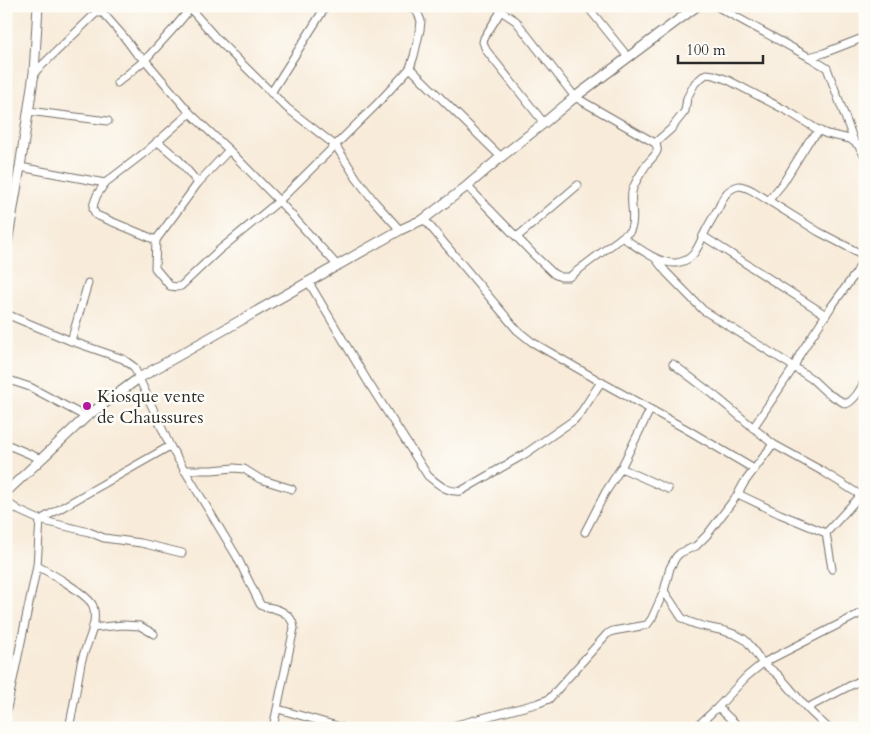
<svg xmlns="http://www.w3.org/2000/svg" width="871" height="734" viewBox="0 0 871 734" font-family="Cardo,serif">
	<style>
		.lines { fill: none; stroke-linecap: round; stroke-linejoin: round }
		.minor-casing { stroke: #736e68; stroke-width: 9 }
		.tertiary-casing { stroke: #736e68; stroke-width: 11 }
		.minor { stroke: #fff; stroke-width: 7 }
		.tertiary { stroke: #fff; stroke-width: 9 }
		.poi-dot { fill: #b5179e; stroke: #fdfcf7; stroke-width: 2 }
		.labels { text-anchor: middle; stroke-width: 5; stroke-linejoin: round; paint-order: stroke }
		.poi-label { font-size: 18px; fill: #2b2b2b; stroke: #fdfcf7; text-anchor: start }
	</style>
	<rect width="100%" height="100%" fill="#fdfcf7"/>
	<filter id="ink" filterUnits="userSpaceOnUse"><feTurbulence type="fractalNoise" baseFrequency=".02" numOctaves="2"/><feDisplacementMap in="SourceGraphic" scale="10" xChannelSelector="R" yChannelSelector="G"/><feConvolveMatrix kernelMatrix="1 2 1 2 8 2 1 2 1" color-interpolation-filters="sRGB"/></filter>
	<filter id="wash" filterUnits="userSpaceOnUse"><feTurbulence type="fractalNoise" baseFrequency=".0096" numOctaves="4" result="noise"/><feDisplacementMap in="SourceGraphic" scale="20" xChannelSelector="R" yChannelSelector="G"/><feGaussianBlur stdDeviation="1.12" result="paint"/><feColorMatrix in="noise" values="0 0 0 0 0 0 0 0 0 0 0 0 0 0 0 0 0 1.4 0 .05"/><feComposite in="paint" operator="in"/></filter>
	<g filter="url(#wash)">
		<rect width="100%" height="100%" fill="#f8ebd9"/>
	</g>
	<g filter="url(#ink)">
		<g class="lines">
			<defs>
				<g id="minor">
					<polyline points="188,6 217,39 287,108 336,146 357,179 374,201 400,230"/>
					<polyline points="587,6 628,57"/>
					<polyline points="716,6 809,57 827,68 854,141"/>
					<polyline points="501,11 484,38 483,42 486,50 544,123"/>
					<polyline points="809,57 824,53 865,37"/>
					<polyline points="410,68 501,157"/>
					<polyline points="34,73 96,13 103,13 124,37 136,53 145,60 190,113 229,150 279,201 337,265"/>
					<polyline points="117,83 145,60 175,27 190,9"/>
					<polyline points="271,93 326,6"/>
					<polyline points="28,111 108,121"/>
					<polyline points="190,113 148,150 105,183 97,195 94,203 93,209 96,215 156,240 155,268 170,286 177,287 181,286 218,251 279,201 376,105 410,68 414,56 420,30 421,21 419,16 417,12 407,6"/>
					<polyline points="157,141 178,159 198,183"/>
					<polyline points="655,143 671,129 685,111 687,98 695,83 706,74 714,75 728,80 789,112 820,131 827,134 850,139 858,145 865,156"/>
					<polyline points="20,167 105,183"/>
					<path d="M467 186 533 254 554 274 561 277H569L630 231C637 217 628 201 633 188 637 179 642 171 647 164 650 160 656 155 657 151 658 148 657 146 655 143L575 97 516 21 501 11 497 6"/>
					<polyline points="769,200 783,183 809,141 820,131"/>
					<polyline points="424,219 517,330 532,342 601,382 686,429 754,469"/>
					<polyline points="703,236 826,315"/>
					<polyline points="517,237 578,185"/>
					<path d="M622 237C636 246 658 264 676 263 694 261 698 247 704 234 708 225 714 216 719 207 721 203 723 197 726 194 729 190 735 187 739 186 744 186 749 189 753 191L819 232 865 256"/>
					<polyline points="156,240 198,183 229,150"/>
					<path d="M655 258 666 272 703 310 794 367 812 379 827 393 846 404C855 400 861 389 865 380"/>
					<path d="M308 281 368 382 428 476C438 484 447 493 461 491L525 454 574 420 582 411 601 382"/>
					<path d="M6 314 71 341 123 359 134 367 170 446 237 557 260 604 262 606C276 608 292 612 294 628L273 728"/>
					<polyline points="71,341 88,283"/>
					<polyline points="673,364 714,395 773,444 822,471 865,498"/>
					<polyline points="6,379 30,387 86,417"/>
					<polyline points="753,428 794,367 800,354 831,307 856,273 865,256"/>
					<polyline points="6,444 41,459"/>
					<polyline points="621,468 650,410"/>
					<polyline points="184,470 212,470 234,468 244,469 260,479 292,489"/>
					<polyline points="738,494 780,514 826,533"/>
					<polyline points="6,502 20,511 40,520 89,532 104,538 141,543 182,553"/>
					<polyline points="585,532 605,493 621,468 668,489"/>
					<path d="M37 566C49 572 89 595 93 606 99 625 85 645 81 663 77 684 74 706 69 728"/>
					<polyline points="832,569 826,533 860,496 865,490"/>
					<path d="M664 591 682 618C700 630 726 627 744 639 752 645 756 656 763 663 767 667 773 670 778 675 788 685 796 696 806 707 812 714 821 721 828 728"/>
					<polyline points="92,628 123,625 140,626 154,634"/>
					<polyline points="718,707 740,728"/>
					<polyline points="807,708 865,678"/>
					<polyline points="278,709 344,728"/>
					<polyline points="6,713 37,566 40,520 170,446"/>
					<polyline points="449,728 456,725 539,703 549,699 607,634 613,631 647,625 652,618 664,591 670,568 676,557 680,553 696,546 707,535 738,494 744,483 773,444"/>
					<polyline points="695,728 718,707 746,677 763,663 865,611"/>
				</g>
				<g id="tertiary">
					<polyline points="6,249 20,167 34,73 38,6"/>
					<polyline points="6,492 86,417 139,378 400,230 424,219 467,186 501,157 544,123 575,97 697,6"/>
				</g>
			</defs>
			<use href="#minor" class="minor-casing"/>
			<use href="#tertiary" class="tertiary-casing"/>
			<use href="#minor" class="minor"/>
			<use href="#tertiary" class="tertiary"/>
		</g>
	</g>
	<circle class="poi-dot" cx="87" cy="406" r="5"/>
	<g class="labels">
		<g class="poi-label">
			<text x="97" y="402">Kiosque vente<tspan x="97" dy="21">de Chaussures</tspan></text>
		</g>
	</g>
	<rect width="871" height="734" fill="none" stroke="#fdfcf7" stroke-width="25"/>
	<path d="M678 55v8h85v-8" fill="none" stroke="#2b2b2b" stroke-width="2.5"/>
	<text x="686" y="55" font-size="15" fill="#2b2b2b" stroke="#fdfcf7" stroke-width="4" paint-order="stroke">100 m</text>
</svg>
